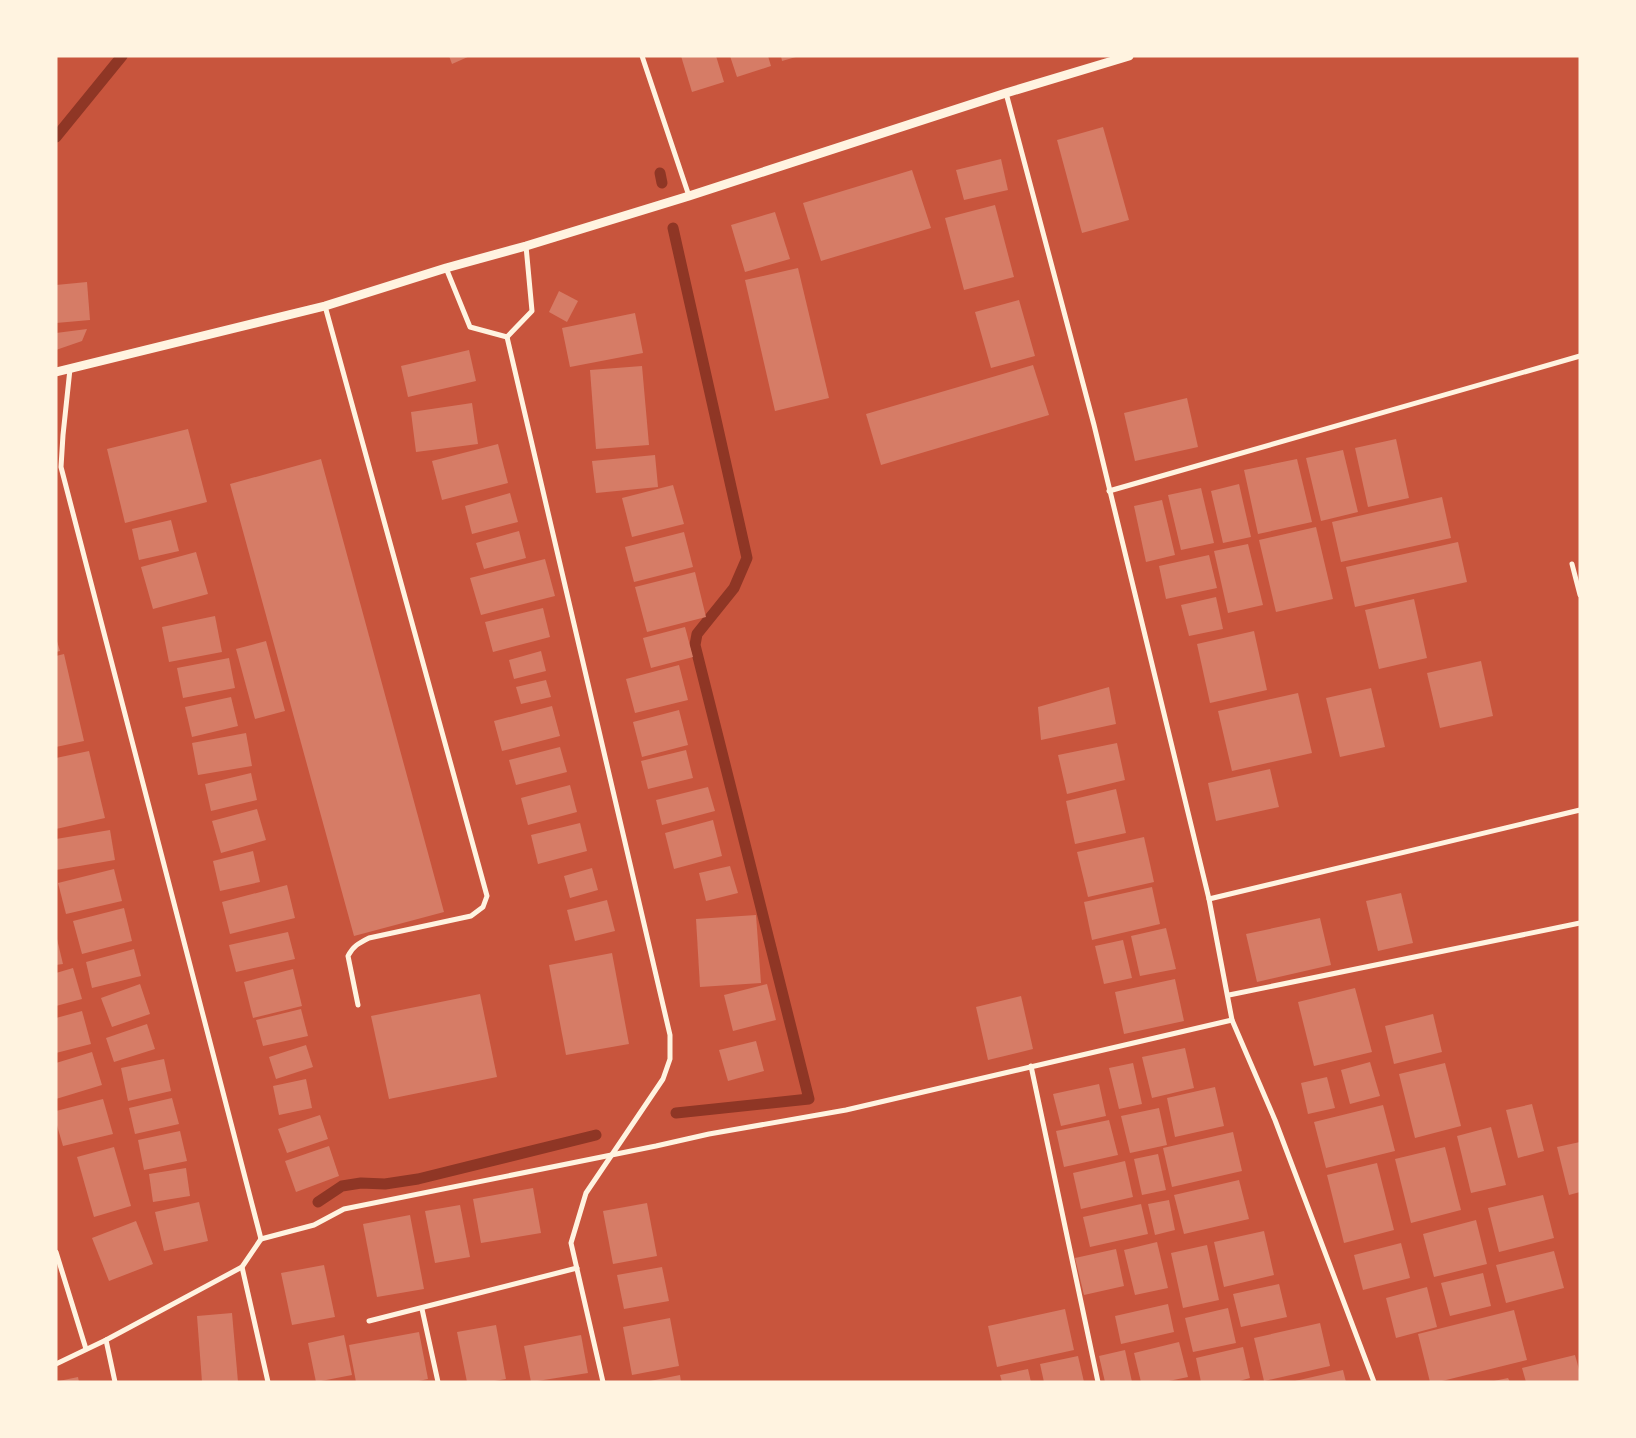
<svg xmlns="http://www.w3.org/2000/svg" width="1636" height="1438" viewBox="0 0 1636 1438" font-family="'Open Sans',sans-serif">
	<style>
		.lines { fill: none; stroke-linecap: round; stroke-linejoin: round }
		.stream { stroke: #8f3625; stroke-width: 11 }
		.building { fill: #d67c66 }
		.minor { stroke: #fff3e0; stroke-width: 5 }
		.tertiary { stroke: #fff3e0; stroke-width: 9 }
	</style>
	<rect width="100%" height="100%" fill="#c8553d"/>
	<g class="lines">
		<g class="stream">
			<polyline points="56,137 122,56"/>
			<polyline points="660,173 662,183"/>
			<polyline points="673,228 747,558 734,588 697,634 695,645 809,1099 676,1113"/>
			<polyline points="318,1202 342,1186 361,1183 385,1184 418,1179 596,1135"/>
		</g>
	</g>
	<g class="building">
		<polygon points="449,56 470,56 452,64"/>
		<polygon points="681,56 716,56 724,82 692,92"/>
		<polygon points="730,56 768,56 771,66 737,77"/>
		<polygon points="781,56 796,56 796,57 782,61"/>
		<polygon points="1103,127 1129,220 1082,233 1057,140"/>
		<polygon points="1001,159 1008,190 964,200 956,170"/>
		<polygon points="912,170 931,228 821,261 803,203"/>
		<polygon points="995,205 1014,277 964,290 945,218"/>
		<polygon points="775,212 790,259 745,272 731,225"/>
		<polygon points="798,268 829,398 775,411 745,280"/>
		<polygon points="87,282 90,320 56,323 56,285"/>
		<polygon points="559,291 578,301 567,322 549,312"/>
		<polygon points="1019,300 1035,356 991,368 975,312"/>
		<polygon points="635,313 643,353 570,367 562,328"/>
		<polygon points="87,329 82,341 56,350 56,333"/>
		<polygon points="469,350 476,381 408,397 401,366"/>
		<polygon points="1033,365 1049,415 881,465 866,414"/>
		<polygon points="642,366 649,445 596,449 590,370"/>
		<polygon points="1187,398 1198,447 1135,461 1124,413"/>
		<polygon points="472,403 478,444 416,452 411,412"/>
		<polygon points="188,429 207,502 125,523 107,449"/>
		<polygon points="1396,439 1409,498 1368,507 1355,448"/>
		<polygon points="498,444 508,483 442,500 432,461"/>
		<polygon points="1343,450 1358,512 1321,521 1306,458"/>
		<polygon points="655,455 658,487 596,493 592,461"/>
		<polygon points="321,459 444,912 354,936 230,484"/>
		<polygon points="1297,459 1312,522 1258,534 1244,470"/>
		<polygon points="1239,484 1251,537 1223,543 1211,491"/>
		<polygon points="673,485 684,524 632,537 622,498"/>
		<polygon points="1201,488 1214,543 1181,550 1168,495"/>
		<polygon points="510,493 518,522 472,534 465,506"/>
		<polygon points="1442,497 1451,538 1341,562 1332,522"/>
		<polygon points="1162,500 1175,555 1146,562 1134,506"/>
		<polygon points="171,520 179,551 139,560 132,529"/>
		<polygon points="1316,527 1333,599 1276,612 1259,540"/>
		<polygon points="519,531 526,558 484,569 476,543"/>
		<polygon points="684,532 693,567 634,582 625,547"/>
		<polygon points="1458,542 1467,582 1355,607 1346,567"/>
		<polygon points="1248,544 1263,605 1228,613 1214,551"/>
		<polygon points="196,552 208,594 153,609 141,567"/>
		<polygon points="1209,555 1217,588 1166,599 1159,566"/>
		<polygon points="545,559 555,596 481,615 470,578"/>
		<polygon points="695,572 706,617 647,632 635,587"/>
		<polygon points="1216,597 1223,629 1189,636 1181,605"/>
		<polygon points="1414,599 1427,658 1379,669 1365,610"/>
		<polygon points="543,608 550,637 493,652 485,622"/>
		<polygon points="215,616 222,652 169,662 162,627"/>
		<polygon points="685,627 693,657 651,668 643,638"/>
		<polygon points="1254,631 1267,690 1210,703 1197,644"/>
		<polygon points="56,638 60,651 56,652"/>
		<polygon points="266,641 285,711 255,719 236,649"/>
		<polygon points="541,651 546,671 514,679 509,660"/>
		<polygon points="64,654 84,741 56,747 56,656"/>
		<polygon points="229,658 235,688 183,698 177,668"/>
		<polygon points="1481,661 1493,716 1440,728 1427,673"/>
		<polygon points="679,665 688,700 635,713 626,679"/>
		<polygon points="546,680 551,697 521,704 516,687"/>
		<polygon points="1109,687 1116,724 1041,740 1038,707"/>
		<polygon points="1371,688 1385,747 1340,757 1326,698"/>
		<polygon points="1298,693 1312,753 1232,771 1218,711"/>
		<polygon points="231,697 238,726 192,737 185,707"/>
		<polygon points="552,706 560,736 502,751 494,721"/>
		<polygon points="679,710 688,745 642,757 633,722"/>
		<polygon points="246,733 252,766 198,775 192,743"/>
		<polygon points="1117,743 1125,780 1067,794 1058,755"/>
		<polygon points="560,747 567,772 516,785 509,760"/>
		<polygon points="686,750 693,778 648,789 641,761"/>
		<polygon points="89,751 105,818 56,829 56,758"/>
		<polygon points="1270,769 1279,807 1216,821 1208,783"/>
		<polygon points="251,773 257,800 211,811 205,784"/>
		<polygon points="570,785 577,812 528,825 521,798"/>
		<polygon points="708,787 715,811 662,825 656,800"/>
		<polygon points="1116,789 1126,833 1075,844 1066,801"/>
		<polygon points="257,809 266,840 221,853 212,821"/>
		<polygon points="713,820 722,856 674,869 665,833"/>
		<polygon points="580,823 587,851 538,864 531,835"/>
		<polygon points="110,830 115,860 56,870 56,839"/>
		<polygon points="1144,837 1154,882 1088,897 1077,852"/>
		<polygon points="253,851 260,882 220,891 213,861"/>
		<polygon points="730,866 738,893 706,901 699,873"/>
		<polygon points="592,868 598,890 570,898 564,876"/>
		<polygon points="114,869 122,901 66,914 58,883"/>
		<polygon points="287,885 295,918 230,934 222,902"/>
		<polygon points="1152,887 1160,924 1092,940 1084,902"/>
		<polygon points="1401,893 1413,943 1378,951 1366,901"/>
		<polygon points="607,900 615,931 575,941 567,910"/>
		<polygon points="124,908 132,941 82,954 73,921"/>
		<polygon points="756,915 761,983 700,987 696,919"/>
		<polygon points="1320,918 1331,965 1257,982 1246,934"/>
		<polygon points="1166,928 1176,969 1140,976 1131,936"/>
		<polygon points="288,932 295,959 236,972 229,945"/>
		<polygon points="57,939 63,964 56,965 56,940"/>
		<polygon points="1123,940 1132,978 1104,984 1095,946"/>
		<polygon points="134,949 141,976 92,988 86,962"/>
		<polygon points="612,953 629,1044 566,1055 549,965"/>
		<polygon points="73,968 82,999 56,1006 56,973"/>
		<polygon points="293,969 302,1006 253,1018 244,982"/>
		<polygon points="1175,979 1184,1021 1124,1034 1115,992"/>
		<polygon points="140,984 150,1014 112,1027 101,998"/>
		<polygon points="767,984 776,1020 733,1031 724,995"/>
		<polygon points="1355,988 1372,1052 1314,1066 1298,1002"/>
		<polygon points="480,994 497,1077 389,1099 371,1016"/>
		<polygon points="1021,996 1033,1049 988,1060 976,1007"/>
		<polygon points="301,1009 308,1036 263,1046 256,1020"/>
		<polygon points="82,1011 91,1044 56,1053 56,1018"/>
		<polygon points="1433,1014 1442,1052 1394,1064 1385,1026"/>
		<polygon points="147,1024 155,1049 114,1062 106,1038"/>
		<polygon points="756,1041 764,1071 728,1081 719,1050"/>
		<polygon points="306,1045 313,1067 276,1079 269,1057"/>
		<polygon points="1185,1048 1194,1088 1152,1098 1142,1057"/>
		<polygon points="92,1052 102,1085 56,1099 56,1063"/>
		<polygon points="164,1059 171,1091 128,1101 121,1068"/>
		<polygon points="1370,1062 1380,1096 1350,1104 1341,1070"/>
		<polygon points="1133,1063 1142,1104 1119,1109 1109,1068"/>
		<polygon points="1445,1063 1461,1126 1415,1138 1399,1074"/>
		<polygon points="1327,1077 1335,1108 1308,1114 1301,1083"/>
		<polygon points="306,1079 312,1108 279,1115 273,1086"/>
		<polygon points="1099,1084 1106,1116 1061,1126 1053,1094"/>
		<polygon points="1215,1087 1224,1126 1175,1137 1167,1098"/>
		<polygon points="172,1098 179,1124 135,1134 129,1108"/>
		<polygon points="103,1099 113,1134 63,1146 56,1122 56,1111"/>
		<polygon points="1532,1104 1544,1151 1518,1158 1506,1110"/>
		<polygon points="1383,1105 1395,1151 1326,1168 1314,1122"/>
		<polygon points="1159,1108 1167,1145 1130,1153 1121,1116"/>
		<polygon points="320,1115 328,1139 287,1153 278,1129"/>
		<polygon points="1109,1120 1118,1155 1064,1167 1056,1131"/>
		<polygon points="1491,1127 1506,1185 1471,1193 1457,1136"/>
		<polygon points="180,1131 187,1161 144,1170 138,1140"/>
		<polygon points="1233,1132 1242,1171 1172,1187 1163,1148"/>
		<polygon points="1580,1142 1580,1192 1569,1195 1557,1147"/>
		<polygon points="329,1146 339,1176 296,1192 285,1161"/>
		<polygon points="114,1147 131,1206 94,1217 77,1157"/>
		<polygon points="1445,1147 1461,1210 1411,1223 1395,1159"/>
		<polygon points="1158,1154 1166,1190 1142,1195 1134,1159"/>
		<polygon points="1125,1161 1133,1197 1081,1209 1073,1173"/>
		<polygon points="1377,1163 1394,1230 1344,1243 1327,1175"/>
		<polygon points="186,1168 190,1196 153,1202 149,1174"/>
		<polygon points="1239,1180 1249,1219 1184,1234 1174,1195"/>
		<polygon points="533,1188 541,1233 481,1243 473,1199"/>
		<polygon points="1543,1195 1554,1238 1499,1252 1488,1208"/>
		<polygon points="1169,1200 1175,1230 1155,1235 1148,1204"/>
		<polygon points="199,1202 208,1241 164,1251 155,1212"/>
		<polygon points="647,1203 657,1256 613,1264 603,1211"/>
		<polygon points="1141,1204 1148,1234 1090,1247 1083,1217"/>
		<polygon points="460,1205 470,1257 435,1263 425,1211"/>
		<polygon points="410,1215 424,1289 377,1297 363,1224"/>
		<polygon points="1476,1220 1487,1264 1434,1277 1423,1234"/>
		<polygon points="136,1221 153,1264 109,1281 92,1238"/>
		<polygon points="1264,1231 1274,1275 1224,1287 1214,1242"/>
		<polygon points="1157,1242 1168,1288 1135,1295 1124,1250"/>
		<polygon points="1401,1243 1410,1278 1363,1290 1354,1255"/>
		<polygon points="1207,1245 1219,1300 1183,1308 1171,1253"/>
		<polygon points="1116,1249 1124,1286 1084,1295 1075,1258"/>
		<polygon points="1554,1251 1564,1288 1506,1303 1496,1265"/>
		<polygon points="324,1265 335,1317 292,1325 281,1273"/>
		<polygon points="662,1267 669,1301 624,1309 617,1275"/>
		<polygon points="1483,1273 1491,1306 1450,1316 1441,1283"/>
		<polygon points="1279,1284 1287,1317 1241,1327 1233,1294"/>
		<polygon points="1427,1287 1437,1327 1396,1338 1386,1298"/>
		<polygon points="1168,1304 1174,1332 1121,1344 1115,1316"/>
		<polygon points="1228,1308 1236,1343 1193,1352 1185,1318"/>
		<polygon points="1065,1309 1074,1350 997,1367 988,1326"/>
		<polygon points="1514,1310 1527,1360 1438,1382 1430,1382 1418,1334"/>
		<polygon points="232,1313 238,1382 202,1382 197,1316"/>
		<polygon points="670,1318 679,1366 632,1375 623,1327"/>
		<polygon points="1320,1323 1330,1366 1264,1381 1254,1338"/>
		<polygon points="496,1325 506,1379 489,1382 467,1382 457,1332"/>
		<polygon points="419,1332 428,1379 414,1382 356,1382 349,1345"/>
		<polygon points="344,1335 352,1375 316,1382 308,1343"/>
		<polygon points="581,1335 588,1373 531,1382 524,1346"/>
		<polygon points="1179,1342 1188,1377 1164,1382 1141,1382 1134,1353"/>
		<polygon points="1243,1347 1250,1378 1236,1382 1201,1382 1196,1358"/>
		<polygon points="1125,1350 1132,1382 1105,1382 1099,1356"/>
		<polygon points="1575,1355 1580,1373 1580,1382 1526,1382 1522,1368"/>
		<polygon points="1078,1356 1084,1382 1044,1382 1040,1364"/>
		<polygon points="1028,1369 1031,1382 1002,1382 1000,1375"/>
		<polygon points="1343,1370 1346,1382 1295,1382 1295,1381"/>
		<polygon points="680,1375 681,1382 650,1382 650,1381"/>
		<polygon points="78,1377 79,1382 59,1382 59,1381"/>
		<polygon points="1508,1378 1510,1382 1494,1382 1494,1381"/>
	</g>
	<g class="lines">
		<g class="minor">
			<polyline points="642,56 689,196"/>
			<polyline points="1006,93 1094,425 1209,899 1232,1020 1275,1120 1374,1382"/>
			<polyline points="446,268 470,327 507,337"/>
			<path d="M325 306 487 896 483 907 471 916 369 938C359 943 353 946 348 956L358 1005"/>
			<polyline points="507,337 670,1035 670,1059 663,1079 586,1193 571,1243 603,1382"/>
			<polyline points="507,337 532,311 526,246"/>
			<polyline points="70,369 63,435 61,467 261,1239"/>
			<polyline points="1109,491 1580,356"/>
			<polyline points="1572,564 1580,595"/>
			<polyline points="1209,899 1580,810"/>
			<polyline points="1229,995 1580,923"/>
			<polyline points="1031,1066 1098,1382"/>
			<polyline points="261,1239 314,1225 344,1209 656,1146 709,1134 846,1110 1232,1020"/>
			<polyline points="56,1252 86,1349"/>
			<polyline points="242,1267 268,1382"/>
			<polyline points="422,1309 438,1382"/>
			<polyline points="369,1321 577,1268"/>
			<polyline points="106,1340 115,1382"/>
			<polyline points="56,1364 106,1340 242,1267 261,1239"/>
		</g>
		<polyline class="tertiary" points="56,372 325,306 446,268 526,246 689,196 1006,93 1129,56"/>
	</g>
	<rect width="1636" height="1438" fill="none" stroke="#fff3e0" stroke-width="115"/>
</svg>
